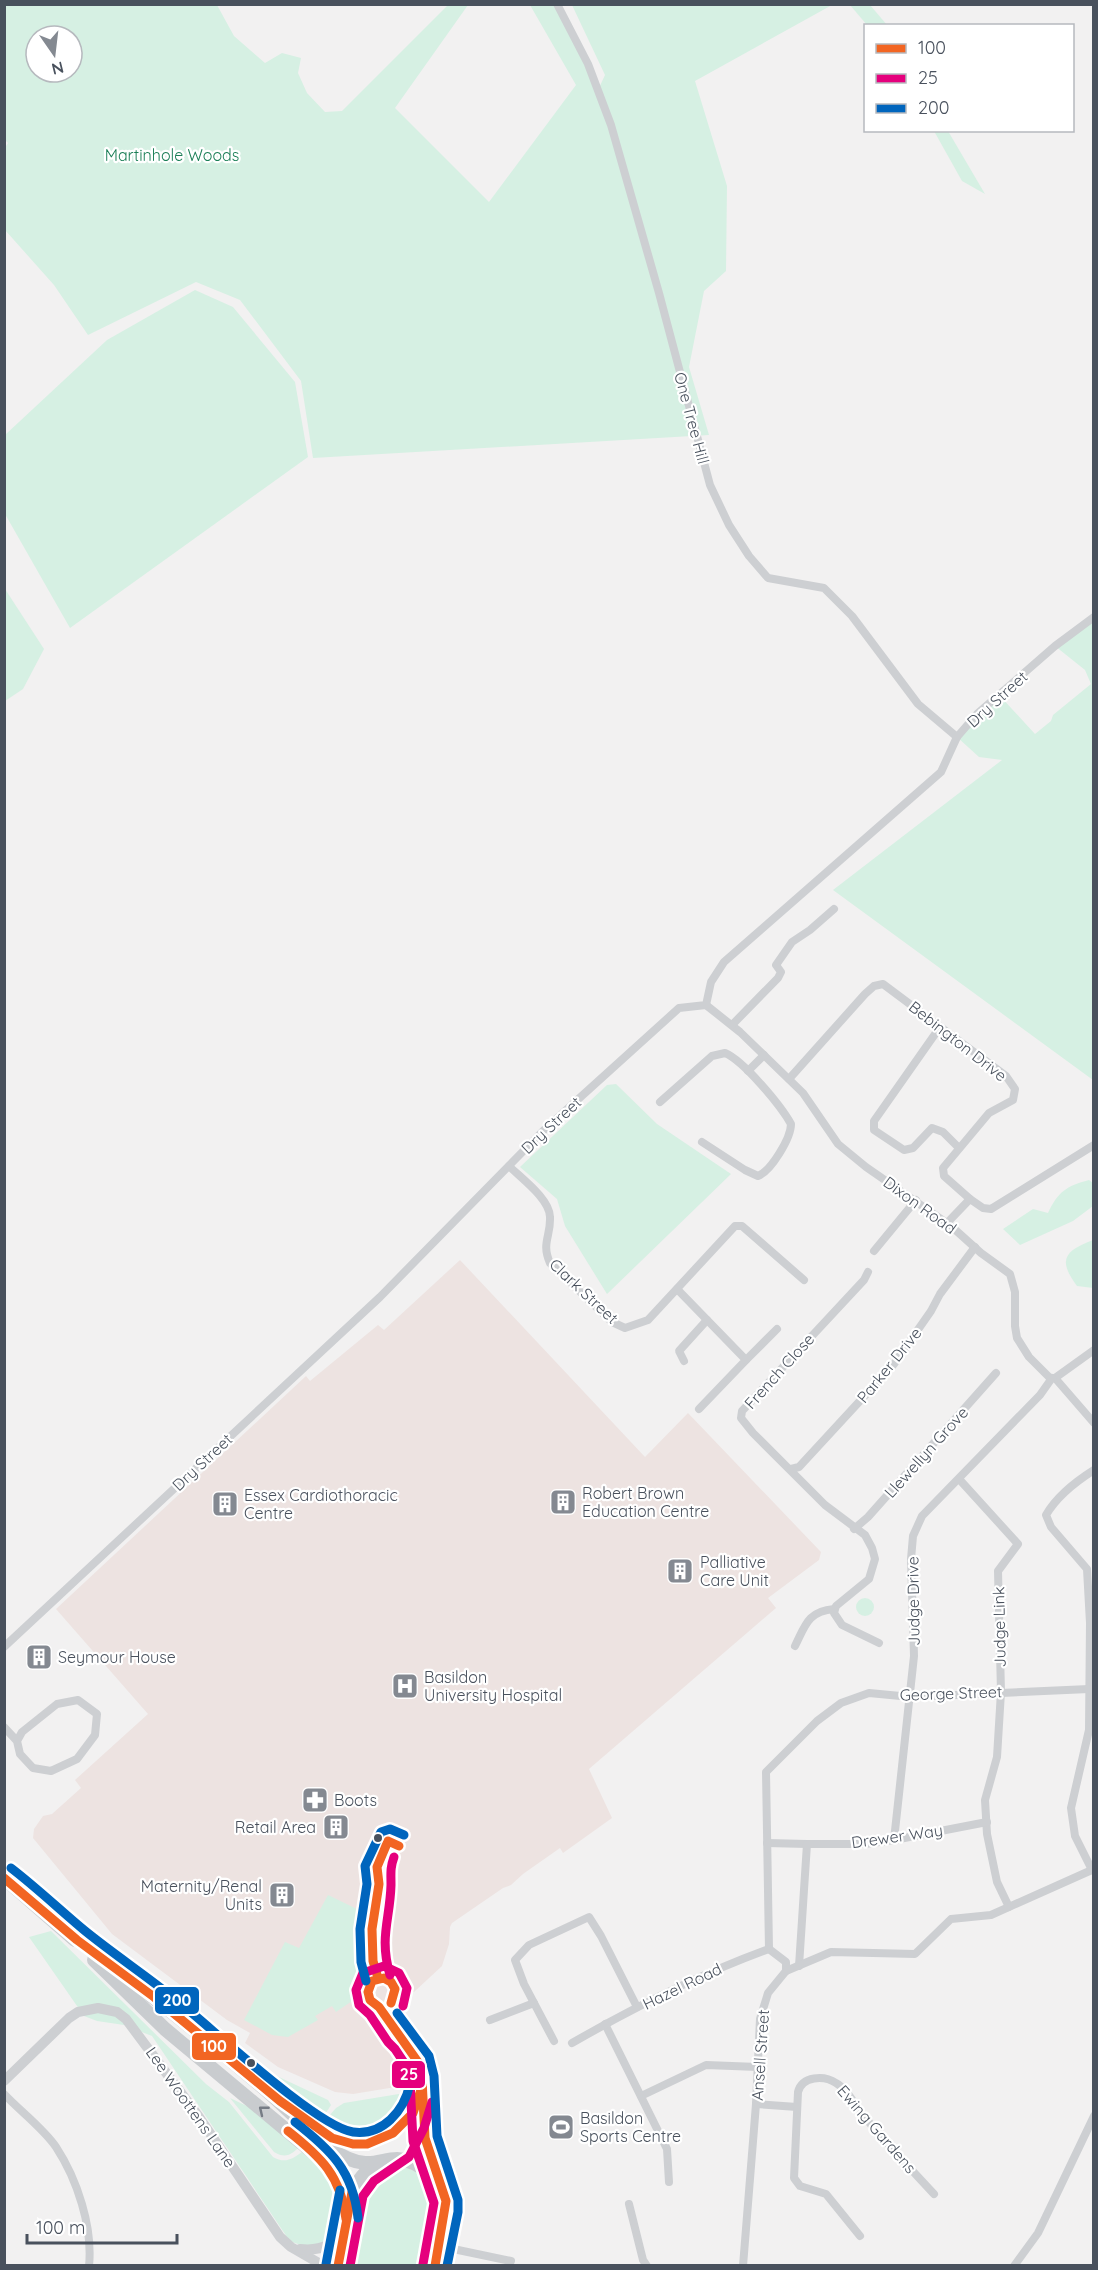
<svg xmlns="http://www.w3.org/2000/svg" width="1098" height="2270" viewBox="0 0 1098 2270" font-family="Quicksand,sans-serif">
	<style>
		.medical { fill: #ede3e1 }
		.green { fill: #d6f0e3; fill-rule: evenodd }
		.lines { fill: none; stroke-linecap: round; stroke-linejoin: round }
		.minor { stroke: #cdcfd2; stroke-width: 8 }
		.tertiary { stroke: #cdcfd2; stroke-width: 10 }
		.primary { stroke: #c9cccf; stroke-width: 14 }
		.bus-1-casing { stroke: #fff; stroke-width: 14 }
		.bus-2-casing { stroke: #fff; stroke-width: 14 }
		.bus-3-casing { stroke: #fff; stroke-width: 14 }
		.bus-1 { stroke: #f26522; stroke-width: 9 }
		.bus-2 { stroke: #e5007d; stroke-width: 9 }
		.bus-3 { stroke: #0065bd; stroke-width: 9 }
		.oneway { stroke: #767c85 }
		.bus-dot { fill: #49515d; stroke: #fff; stroke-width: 2 }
		.labels { text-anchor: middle; stroke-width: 4.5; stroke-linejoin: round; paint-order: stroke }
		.park-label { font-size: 16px; fill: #1a7e56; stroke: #fff }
		.street-label { font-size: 16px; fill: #49515d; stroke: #fff }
		.poi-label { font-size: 16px; fill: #49515d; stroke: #fff; text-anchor: start }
		.line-badge { stroke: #fff; stroke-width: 2 }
		.badge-label { font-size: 16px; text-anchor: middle; font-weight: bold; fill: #fff }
	</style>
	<rect width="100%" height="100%" fill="#f2f1f1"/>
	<polygon class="medical" points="460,1260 645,1457 688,1413 821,1552 819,1560 768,1598 776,1608 589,1769 612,1818 563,1853 560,1848 523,1874 511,1885 503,1888 452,1923 450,1927 449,1944 442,1966 414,1992 403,1993 401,2005 385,2008 416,2064 420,2083 353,2094 335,2092 278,2067 245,2043 250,2033 227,2020 112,1934 33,1838 34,1829 43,1816 52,1814 81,1788 75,1780 148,1714 56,1609 306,1376 310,1381 378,1325 384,1330"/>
	<g class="green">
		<path d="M5 5H217L234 36 265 63 282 53 301 58 298 73 307 93 325 112 342 111 448 5H468L395 108 489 202 576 85 530 5H554L598 90 605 75 572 5H832L695 81 727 186 726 271 704 291 689 367 709 435 313 458 301 381 240 300 196 282 88 335 54 285 5 230 4 149 8 143 4 139ZM36 36H72V72H36Z"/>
		<polygon points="850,5 870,5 887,25 867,25"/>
		<polygon points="934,131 948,131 985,194 962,181"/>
		<polygon points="195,290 233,307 295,382 308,457 70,628 5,514 5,435 107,340"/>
		<polygon points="5,589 44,649 23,689 5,701"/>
		<polygon points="1093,617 1093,1080 833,890 1002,760 979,757 957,737 1000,696 1035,734 1051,721 1053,715 1091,684 1085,670 1055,646"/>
		<polygon points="616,1084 657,1124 731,1174 607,1294 565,1226 557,1199 520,1167 607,1085"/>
		<path d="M1089 1180 1093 1183V1206L1073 1221 1020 1245 1003 1229 1033 1209 1048 1213C1058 1192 1066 1186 1089 1180Z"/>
		<path d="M1093 1240V1288L1077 1286C1057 1259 1065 1251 1093 1240Z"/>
		<circle cx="865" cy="1607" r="9"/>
		<polygon points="328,1895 359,1910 360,1913 358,1935 361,1968 356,1979 356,1994 352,2001 336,2012 332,2006 315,2016 318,2020 288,2037 272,2035 244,2020 285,1942 299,1948"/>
		<path d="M51 1931 206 2084 229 2102 273 2157C285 2164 293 2159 303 2151 315 2161 326 2171 333 2186 348 2218 328 2262 289 2240L152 2036 124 2025 97 2021 84 2016 29 1937Z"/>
		<polygon points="264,2070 328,2100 331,2105 320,2122 270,2084 260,2074"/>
		<path d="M411 2092C408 2125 373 2150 341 2138 334 2135 328 2129 322 2124L336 2108 344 2103Z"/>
		<path d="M230 2098 251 2108 298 2148C290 2156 284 2158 274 2152Z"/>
		<path d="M393 2166C408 2167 416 2170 427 2180 448 2202 432 2239 427 2265L343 2266C344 2246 355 2192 367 2178 374 2171 385 2168 393 2166Z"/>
	</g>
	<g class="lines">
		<g class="minor">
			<polyline points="557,4 588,64 611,125 659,293 710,485 729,525 749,556 768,578 824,588 852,616 918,704 957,737"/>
			<polyline points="706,1005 740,1032 803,1093 838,1144 866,1167 951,1226 981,1253 1010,1274 1015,1292 1015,1326 1017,1338 1029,1357 1050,1378 1055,1378 1094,1423"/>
			<polyline points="732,1025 778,978 781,972 776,965 792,942 810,930 834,909"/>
			<polyline points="940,1027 874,1121 874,1130 904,1150 913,1148 932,1128 943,1132 959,1148"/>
			<polyline points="748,1071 764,1055"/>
			<polyline points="789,1079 865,994 874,986 883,984 1006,1076 1015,1089 1013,1100 989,1113 943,1168 944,1176 970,1199 947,1223"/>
			<path d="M660 1102 712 1056 725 1053C744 1061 781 1106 791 1124 791 1138 771 1171 758 1176L745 1170 702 1142"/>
			<path d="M509 1166C521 1178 550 1199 550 1217 551 1236 541 1243 550 1263L612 1322 625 1328 648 1320 735 1226H742L804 1280"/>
			<polyline points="970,1199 983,1208 991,1209 1094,1145"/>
			<polyline points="874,1251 916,1200"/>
			<polyline points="868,1272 864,1280 742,1411 741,1418 753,1433 825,1505 865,1535 872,1548 875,1559 869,1579 836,1606 834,1613 842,1625 879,1643"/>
			<polyline points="677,1289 746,1360 699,1409"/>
			<polyline points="746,1360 777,1329"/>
			<polyline points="684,1361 679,1351 707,1320"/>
			<polyline points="1055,1378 1094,1350"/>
			<polyline points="791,1469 799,1467 894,1364 931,1311 940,1294 975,1247"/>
			<polyline points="959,1479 1018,1544 998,1571 1001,1692 997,1757 985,1800 987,1834 997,1882 1009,1907"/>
			<polyline points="854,1529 868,1517 996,1373"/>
			<path d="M795 1646C805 1626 808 1611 834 1609"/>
			<polyline points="4,1647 380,1297 543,1131 679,1008 706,1005 711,982 724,962 941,772 957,737 977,714 1055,646 1094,617"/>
			<polyline points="4,1727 17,1741 20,1754 33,1768 51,1771 77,1759 95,1735 97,1714 78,1700 57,1704 22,1732 17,1741"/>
			<polyline points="894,1840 914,1656 911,1559 913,1536 922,1516 1040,1395 1052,1378"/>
			<polyline points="767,1843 807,1844"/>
			<path d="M1092 1870 1075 1836 1071 1808 1089 1730 1090 1623 1087 1569 1051 1527 1046 1515C1057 1496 1075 1482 1094 1470"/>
			<polyline points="769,1949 766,1772 817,1721 841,1703 869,1693 911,1697 1089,1689"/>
			<polyline points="799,1966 807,1844 865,1844 894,1840 987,1822"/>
			<polyline points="490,2020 534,2003"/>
			<polyline points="605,2024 667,2149 669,2182"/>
			<polyline points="554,2041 524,1984 515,1960 529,1945 589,1917 601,1936 637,2007"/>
			<path d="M572 2043C635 2007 700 1974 769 1949L786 1962V1971"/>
			<path d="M4 2094C20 2111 44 2129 56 2147 77 2179 93 2227 89 2266"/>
			<polyline points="641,2096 706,2065 758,2067"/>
			<polyline points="756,2104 797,2107"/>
			<polyline points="629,2204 643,2260 647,2266"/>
			<path d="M860 2236 826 2194 800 2186 794 2178 798 2092C802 2076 824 2075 836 2083 847 2089 855 2105 863 2115 885 2142 910 2168 934 2194"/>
			<polyline points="439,2250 439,2246 511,2261"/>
			<polyline points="743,2266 756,2104 760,2019 768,1993 786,1971 831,1952 915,1954 951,1919 991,1915 1094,1869"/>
			<polyline points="1014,2266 1038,2233 1094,2116"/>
		</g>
		<g class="tertiary">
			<polyline points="4,2081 69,2018 78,2012 98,2008 117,2012 126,2019 199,2117 280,2237 291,2247 324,2266"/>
			<path d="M300 2249C318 2251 333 2247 343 2231"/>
		</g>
		<g class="primary">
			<polyline points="4,1878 75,1940"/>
			<path d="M70 1935C136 1982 199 2033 260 2085 285 2105 306 2130 332 2149 341 2156 353 2162 365 2163 376 2164 386 2159 397 2159 424 2161 445 2184 446 2210L435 2266"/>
			<path d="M94 1960 165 2029 327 2164C339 2180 345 2198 346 2219"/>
			<path d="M338 2266C344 2230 343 2181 380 2162"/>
		</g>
		<defs>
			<g id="bus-1">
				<polyline points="4,1878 77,1940 154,1997 280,2101 332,2138 353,2144 367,2144 393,2133 413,2113 422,2087"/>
				<polyline points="378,1978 373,1961 372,1929 379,1884 377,1867 388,1841 399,1846"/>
				<polyline points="391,2003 395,1989 391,1982 384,1978 372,1981 368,1992 370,2000 379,2007 418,2062 422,2079 425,2138 446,2201 435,2266"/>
				<path d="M288 2131C321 2157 341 2176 346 2219"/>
				<polyline points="338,2266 352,2192"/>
			</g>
			<g id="bus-2">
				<path d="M390 1975C379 1937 390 1920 391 1885 391 1873 390 1868 394 1857"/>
				<polyline points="403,2006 407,1988 399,1973 384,1966 363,1973 356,1990 359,2005 370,2015 388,2042 395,2049 407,2067 410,2081 413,2141 434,2203 423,2264"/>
				<polyline points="350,2266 363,2196 374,2181 409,2157 424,2128 432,2102"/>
			</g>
			<g id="bus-3">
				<path d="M11 1868C37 1888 60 1910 84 1930 117 1957 153 1980 186 2008 218 2034 318 2127 353 2132 383 2136 404 2111 410 2084"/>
				<polyline points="366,1981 361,1962 360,1929 367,1884 365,1866 381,1832 390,1829 404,1835"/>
				<polyline points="397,2013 429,2056 434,2076 437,2136 458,2200 458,2212 447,2266"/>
				<path d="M295 2122C331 2150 353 2171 358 2218"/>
				<polyline points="326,2264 340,2190"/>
			</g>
		</defs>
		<use href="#bus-1" class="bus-1-casing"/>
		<use href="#bus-2" class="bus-2-casing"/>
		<use href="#bus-3" class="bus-3-casing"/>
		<use href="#bus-1" class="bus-1"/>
		<use href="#bus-2" class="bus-2"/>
		<use href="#bus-3" class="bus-3"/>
	</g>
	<defs><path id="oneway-chevron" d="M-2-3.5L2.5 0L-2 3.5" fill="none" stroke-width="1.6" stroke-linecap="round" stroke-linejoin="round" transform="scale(1.5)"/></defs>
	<use class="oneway" href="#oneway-chevron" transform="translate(263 2110) rotate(-141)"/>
	<defs>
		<symbol id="building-square" viewBox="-11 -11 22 22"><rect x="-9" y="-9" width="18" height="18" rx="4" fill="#848991" stroke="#fff"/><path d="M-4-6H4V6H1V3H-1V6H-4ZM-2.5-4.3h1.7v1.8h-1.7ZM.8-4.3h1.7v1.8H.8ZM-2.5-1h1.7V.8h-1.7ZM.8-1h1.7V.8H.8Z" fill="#fff"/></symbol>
		<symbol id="hospital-square" viewBox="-11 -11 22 22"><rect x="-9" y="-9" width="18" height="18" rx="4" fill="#848991" stroke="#fff"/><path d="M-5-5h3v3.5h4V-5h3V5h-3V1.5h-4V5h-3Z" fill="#fff"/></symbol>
		<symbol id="pharmacy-square" viewBox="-11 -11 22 22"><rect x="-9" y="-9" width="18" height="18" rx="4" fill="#848991" stroke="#fff"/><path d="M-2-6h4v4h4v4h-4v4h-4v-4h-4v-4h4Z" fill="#fff"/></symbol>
		<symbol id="stadium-square" viewBox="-11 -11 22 22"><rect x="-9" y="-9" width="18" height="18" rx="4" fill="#848991" stroke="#fff"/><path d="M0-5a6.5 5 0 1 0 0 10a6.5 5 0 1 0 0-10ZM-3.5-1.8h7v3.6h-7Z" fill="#fff"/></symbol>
	</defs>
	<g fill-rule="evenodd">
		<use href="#building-square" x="548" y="1487" width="30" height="30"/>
		<use href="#building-square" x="210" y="1489" width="30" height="30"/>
		<use href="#building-square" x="665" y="1556" width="30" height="30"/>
		<use href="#building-square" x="24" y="1642" width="30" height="30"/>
		<use href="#hospital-square" x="390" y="1671" width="30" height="30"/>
		<use href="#pharmacy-square" x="300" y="1785" width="30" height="30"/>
		<use href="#building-square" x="321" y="1812" width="30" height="30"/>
		<use href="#building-square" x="267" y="1880" width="30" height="30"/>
		<use href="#stadium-square" x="546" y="2112" width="30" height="30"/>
	</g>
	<g class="bus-dot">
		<circle cx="378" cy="1838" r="5"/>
		<circle cx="251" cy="2063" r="5"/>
	</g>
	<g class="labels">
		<g class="park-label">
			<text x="172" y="161">Martinhole Woods</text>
		</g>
		<g class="street-label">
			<text transform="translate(692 418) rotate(75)" y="6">One Tree Hill</text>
			<text transform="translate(997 699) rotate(-42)" y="6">Dry Street</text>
			<text transform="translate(958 1041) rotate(38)" y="6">Bebington Drive</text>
			<text transform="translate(551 1125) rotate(-43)" y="6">Dry Street</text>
			<text transform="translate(920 1205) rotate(36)" y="6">Dixon Road</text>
			<text transform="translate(584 1291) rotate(43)" y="6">Clark Street</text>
			<text transform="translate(889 1365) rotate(-51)" y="6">Parker Drive</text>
			<text transform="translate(779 1371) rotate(-48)" y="6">French Close</text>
			<text transform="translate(926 1452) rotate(-48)" y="6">Llewellyn Grove</text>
			<text transform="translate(202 1462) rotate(-43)" y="6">Dry Street</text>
			<text transform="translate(913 1601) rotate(-91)" y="6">Judge Drive</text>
			<text transform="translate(999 1627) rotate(-91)" y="6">Judge Link</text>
			<text transform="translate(951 1693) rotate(-2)" y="6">George Street</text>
			<text transform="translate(897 1836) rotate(-8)" y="6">Drewer Way</text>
			<text transform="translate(682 1986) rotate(-26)" y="6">Hazel Road</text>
			<text transform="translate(760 2055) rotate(-86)" y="6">Ansell Street</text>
			<text transform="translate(191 2107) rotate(55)" y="6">Lee Woottens Lane</text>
			<text transform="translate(877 2129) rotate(49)" y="6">Ewing Gardens</text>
		</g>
		<g class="poi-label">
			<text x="582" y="1499">Robert Brown<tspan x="582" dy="18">Education Centre</tspan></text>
			<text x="244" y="1501">Essex Cardiothoracic<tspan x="244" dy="18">Centre</tspan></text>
			<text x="700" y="1568">Palliative<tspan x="700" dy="18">Care Unit</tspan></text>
			<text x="58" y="1663">Seymour House</text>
			<text x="424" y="1683">Basildon<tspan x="424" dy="18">University Hospital</tspan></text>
			<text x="334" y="1806">Boots</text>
			<text x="316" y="1833" text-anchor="end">Retail Area</text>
			<text x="262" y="1892" text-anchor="end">Maternity/Renal<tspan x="262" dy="18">Units</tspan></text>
			<text x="580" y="2124">Basildon<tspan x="580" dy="18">Sports Centre</tspan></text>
		</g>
	</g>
	<g class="line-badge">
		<rect x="154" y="1986" width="46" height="29" rx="6" fill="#0065bd"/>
		<rect x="191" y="2032" width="46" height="29" rx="6" fill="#f26522"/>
		<rect x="391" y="2060" width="35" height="29" rx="6" fill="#e5007d"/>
	</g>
	<g class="badge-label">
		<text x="177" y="2006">200</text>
		<text x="214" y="2052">100</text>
		<text x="409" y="2080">25</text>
	</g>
	<rect width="1098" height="2270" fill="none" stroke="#49515d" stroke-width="12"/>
	<rect x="864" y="24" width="210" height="108" fill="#ffffff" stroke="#b6b9be" stroke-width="1.5"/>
	<rect x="876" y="44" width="30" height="9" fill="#f26522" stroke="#b6b9be" stroke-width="1.5"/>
	<text x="918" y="54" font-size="18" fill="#49515d">100</text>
	<rect x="876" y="74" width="30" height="9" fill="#e5007d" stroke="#b6b9be" stroke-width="1.5"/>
	<text x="918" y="84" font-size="18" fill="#49515d">25</text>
	<rect x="876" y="104" width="30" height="9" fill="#0065bd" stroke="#b6b9be" stroke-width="1.5"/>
	<text x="918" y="114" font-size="18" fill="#49515d">200</text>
	<g transform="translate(54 54) rotate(166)"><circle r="28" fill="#ffffff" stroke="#b6b9be" stroke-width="1.5"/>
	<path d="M0-4.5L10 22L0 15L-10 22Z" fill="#848991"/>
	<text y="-9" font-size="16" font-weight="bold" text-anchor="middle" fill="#49515d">N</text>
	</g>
	<path d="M27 2234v9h150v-9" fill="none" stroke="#49515d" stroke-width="3"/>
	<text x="36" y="2234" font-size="18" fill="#49515d" stroke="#ffffff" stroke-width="4.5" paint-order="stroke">100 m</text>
</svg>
